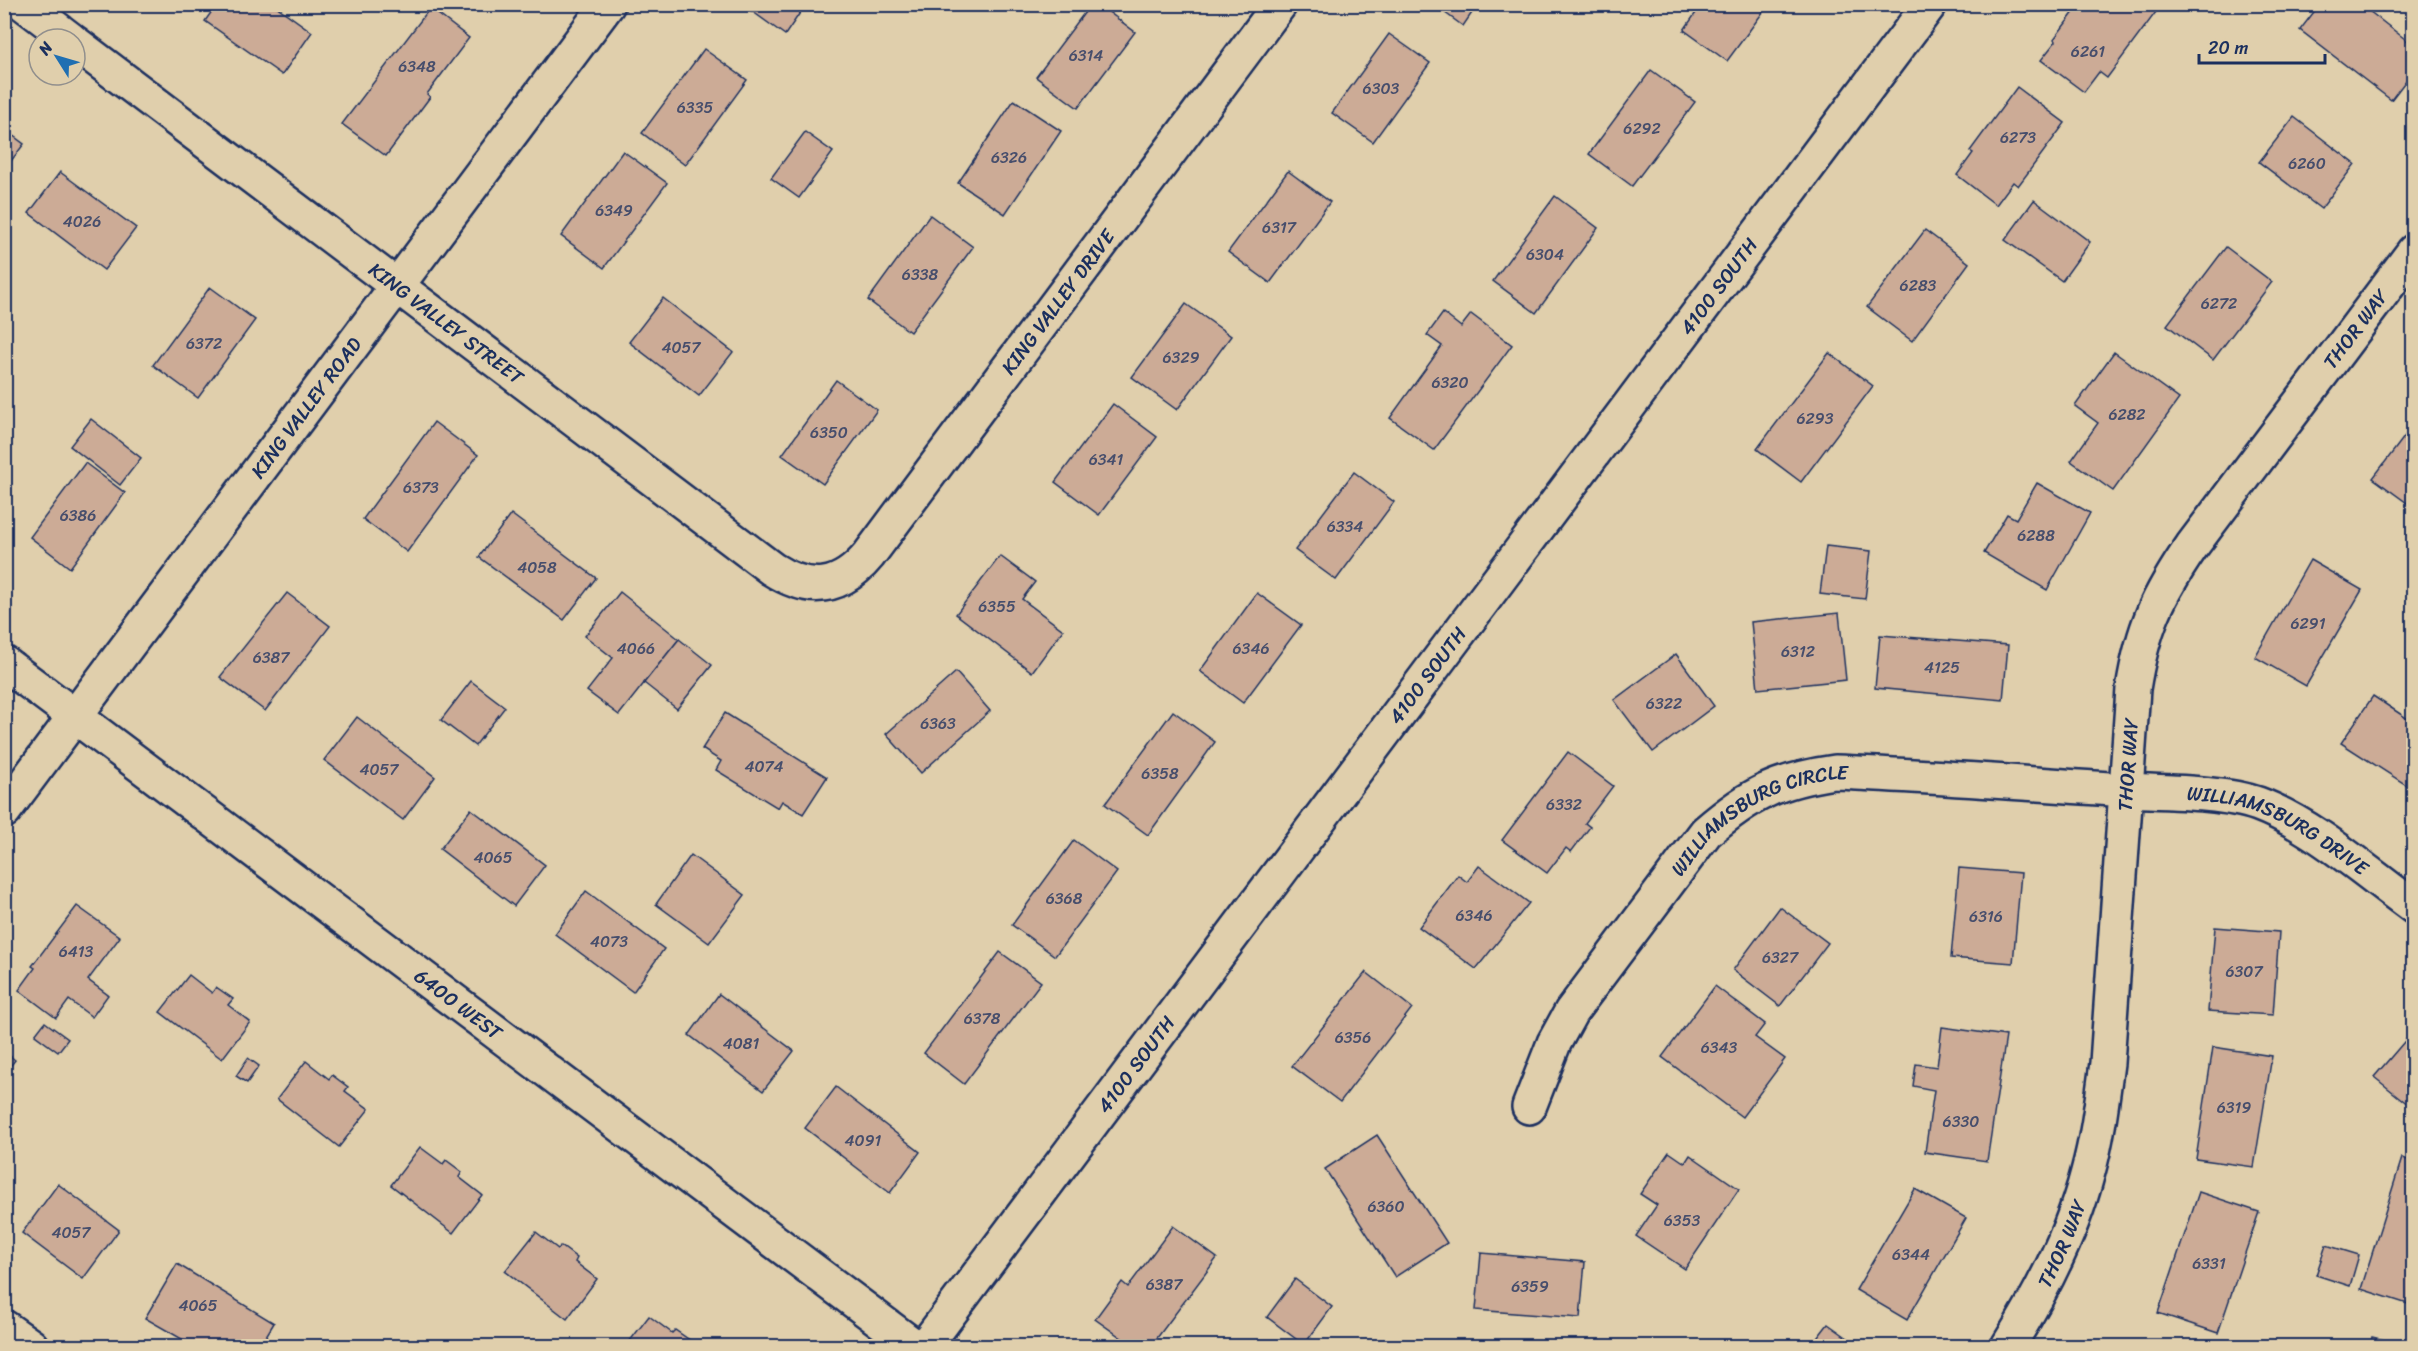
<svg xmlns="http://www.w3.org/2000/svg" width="2418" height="1351" viewBox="0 0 2418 1351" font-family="Sriracha,sans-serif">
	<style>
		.building { fill: #ccab96; stroke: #1b2f5e; stroke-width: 1.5 }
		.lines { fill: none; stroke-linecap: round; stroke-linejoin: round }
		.street-casing { stroke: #1b2f5e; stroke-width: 38 }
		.secondary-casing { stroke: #1b2f5e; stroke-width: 38 }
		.street { stroke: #e0cfac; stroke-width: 33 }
		.secondary { stroke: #e0cfac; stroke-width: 33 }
		.labels { text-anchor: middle; stroke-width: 5; stroke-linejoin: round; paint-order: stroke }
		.number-label { font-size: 16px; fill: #474e6c }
		.street-label { font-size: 20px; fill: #1b2f5e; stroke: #e0cfac }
	</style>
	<rect width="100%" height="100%" fill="#e0cfac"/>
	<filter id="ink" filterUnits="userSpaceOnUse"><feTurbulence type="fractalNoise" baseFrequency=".0167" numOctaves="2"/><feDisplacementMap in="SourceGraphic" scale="12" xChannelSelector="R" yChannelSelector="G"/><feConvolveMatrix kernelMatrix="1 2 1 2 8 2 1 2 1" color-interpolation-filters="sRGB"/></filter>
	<g filter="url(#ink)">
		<g class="building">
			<polygon points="217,4 273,4 312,32 282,75 205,21"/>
			<polygon points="742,4 806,4 785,35"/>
			<polygon points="1091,4 1098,4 1135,32 1078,108 1036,77"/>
			<polygon points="1433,4 1478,4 1463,26"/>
			<polygon points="1702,4 1769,4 1727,61 1684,30"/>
			<polygon points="2080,4 2146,4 2156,12 2107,78 2099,72 2084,92 2041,60 2056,41 2054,39"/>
			<polygon points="2320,4 2360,4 2414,46 2414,70 2391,100 2300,30"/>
			<polygon points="430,8 469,38 427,94 430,97 386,156 342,124"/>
			<polygon points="1389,34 1430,63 1373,142 1332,113"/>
			<polygon points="704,49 747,80 685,165 642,133"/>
			<polygon points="1651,70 1695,102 1632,186 1589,154"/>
			<polygon points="2017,87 2065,123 2018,186 2013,182 1996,205 1957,175 1973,153 1970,151"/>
			<polygon points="1014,100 1061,131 1005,214 958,183"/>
			<polygon points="2294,117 2355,164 2321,209 2259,162"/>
			<polygon points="4,129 24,144 4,170"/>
			<polygon points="805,132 833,152 799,198 771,178"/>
			<polygon points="623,151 667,183 604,268 561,236"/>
			<polygon points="1288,171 1330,202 1270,283 1228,252"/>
			<polygon points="60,172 136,228 104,270 29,213"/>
			<polygon points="1555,196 1598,228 1536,313 1493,281"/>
			<polygon points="2034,200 2090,242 2062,281 2005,240"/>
			<polygon points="930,215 973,247 910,332 868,300"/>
			<polygon points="1925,230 1969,263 1912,341 1867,307"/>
			<polygon points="2226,247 2272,282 2213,360 2167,325"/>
			<polygon points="210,287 255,320 198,398 153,365"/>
			<polygon points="663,298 733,352 699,396 629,342"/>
			<polygon points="1186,304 1231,336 1177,410 1132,377"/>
			<polygon points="1443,313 1461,327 1471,314 1512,345 1434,450 1390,418 1442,346 1427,335"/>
			<polygon points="2114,352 2179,399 2113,491 2071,461 2098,423 2075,406"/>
			<polygon points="1829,353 1873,386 1801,482 1757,449"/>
			<polygon points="836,380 877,410 823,484 782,455"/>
			<polygon points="1113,404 1157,437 1099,515 1055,482"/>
			<polygon points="91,419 141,458 120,485 70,446"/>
			<polygon points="434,422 478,455 407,552 363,519"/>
			<polygon points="2414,424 2414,508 2373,478"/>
			<polygon points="85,463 125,493 70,568 30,537"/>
			<polygon points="1354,472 1394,502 1336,580 1295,550"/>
			<polygon points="2037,483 2090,513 2047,590 1984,553 2007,514 2016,519"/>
			<polygon points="511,514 596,578 564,620 479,557"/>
			<polygon points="1826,546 1871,551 1865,599 1820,594"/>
			<polygon points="1000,556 1035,582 1022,599 1063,630 1032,672 956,614"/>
			<polygon points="2310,560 2362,590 2306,686 2255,657"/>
			<polygon points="620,592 679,639 619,715 587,691 613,658 585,636"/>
			<polygon points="287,593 330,626 265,711 220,677"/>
			<polygon points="1257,593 1301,625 1243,703 1200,671"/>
			<polygon points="1839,613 1846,680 1758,689 1751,622"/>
			<polygon points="1880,635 2008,645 2003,700 1875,688"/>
			<polygon points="679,639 712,665 677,709 644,683"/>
			<polygon points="1676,654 1714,706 1653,752 1614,700"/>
			<polygon points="956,672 990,711 921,773 886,734"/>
			<polygon points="471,681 505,707 475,746 441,720"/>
			<polygon points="2373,696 2414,723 2414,790 2341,743"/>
			<polygon points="1173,711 1215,742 1148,835 1105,804"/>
			<polygon points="725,713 827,777 803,814 782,801 778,808 716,770 721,761 702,749"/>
			<polygon points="357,717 435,777 403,820 324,760"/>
			<polygon points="1568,752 1613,786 1585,823 1590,827 1571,852 1566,848 1547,873 1502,840"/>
			<polygon points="471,809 545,865 514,906 440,849"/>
			<polygon points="1074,840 1117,872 1055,956 1012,925"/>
			<polygon points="691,855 745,895 709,943 656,904"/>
			<polygon points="1479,866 1529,903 1476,969 1419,927 1458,875 1467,882"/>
			<polygon points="1959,868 2021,873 2013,963 1951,958"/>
			<polygon points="586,891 664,949 633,992 555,934"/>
			<polygon points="77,906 120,937 88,980 108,995 92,1017 69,1000 56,1018 19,990 35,968 32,966"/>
			<polygon points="1780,907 1828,943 1780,1006 1733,970"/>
			<polygon points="2215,927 2279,932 2273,1015 2208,1011"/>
			<polygon points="1000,952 1041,982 964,1084 924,1053"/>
			<polygon points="1366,972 1412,1008 1340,1102 1292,1066"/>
			<polygon points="189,975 212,993 216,987 233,999 228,1005 250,1022 222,1059 160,1012"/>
			<polygon points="1715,986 1765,1024 1755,1037 1785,1059 1742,1117 1662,1057"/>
			<polygon points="719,994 794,1051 763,1091 689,1035"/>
			<polygon points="45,1022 68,1039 58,1052 35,1035"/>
			<polygon points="1942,1027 2006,1036 1987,1161 1925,1152 1934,1090 1913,1086 1916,1064 1937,1067"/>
			<polygon points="2410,1035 2414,1038 2414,1109 2374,1077"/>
			<polygon points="2213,1047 2272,1056 2254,1167 2196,1159"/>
			<polygon points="4,1051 15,1060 4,1074"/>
			<polygon points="248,1058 259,1066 247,1083 236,1076"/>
			<polygon points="306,1061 329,1079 332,1075 348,1087 345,1091 369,1109 339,1147 277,1099"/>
			<polygon points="836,1087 920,1152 890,1193 805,1128"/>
			<polygon points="1377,1135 1447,1243 1395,1277 1325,1169"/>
			<polygon points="420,1147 443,1164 446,1160 462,1172 459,1177 482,1195 453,1233 391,1185"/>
			<polygon points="1669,1152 1685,1163 1690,1155 1739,1189 1685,1269 1636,1236 1657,1205 1640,1194"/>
			<polygon points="2402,1158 2414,1162 2414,1306 2361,1289"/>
			<polygon points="58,1184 119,1230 83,1279 22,1233"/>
			<polygon points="1915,1189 1966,1218 1907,1320 1856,1290"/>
			<polygon points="2199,1192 2259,1212 2218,1333 2158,1313"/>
			<polygon points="1173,1226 1217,1258 1151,1346 1133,1346 1095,1319 1122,1282 1128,1287"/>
			<polygon points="536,1232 558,1249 561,1246 577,1258 575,1262 597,1279 567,1319 505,1271"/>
			<polygon points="2326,1245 2359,1255 2350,1286 2316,1275"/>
			<polygon points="1481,1253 1585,1262 1580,1318 1476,1310"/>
			<polygon points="177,1264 274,1323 260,1346 194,1346 145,1318"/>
			<polygon points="1295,1279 1332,1307 1304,1345 1267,1317"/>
			<polygon points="649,1316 672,1333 675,1330 691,1341 688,1345 690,1346 626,1346"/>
			<polygon points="1828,1324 1859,1346 1811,1346"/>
			<polygon points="2372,1337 2410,1346 2370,1346"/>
		</g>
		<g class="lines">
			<defs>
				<g id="street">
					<polyline points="24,4 70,39"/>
					<path id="s1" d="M75 43 772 569C810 593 840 590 869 555L1280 4"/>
					<path id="s2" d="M4 811 608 4"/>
					<path id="s3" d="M1529 1107 1554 1043 1571 1012 1706 832C1750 794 1778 780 1835 772 1933 776 2030 784 2127 790 2164 792 2224 792 2258 804 2312 824 2367 873 2414 907"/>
					<polyline points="4,1327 31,1346"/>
					<path id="s4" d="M2008 1346C2042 1292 2072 1234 2088 1172 2098 1136 2102 1100 2107 1063L2133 689C2143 627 2157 597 2192 546L2414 251"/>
				</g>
				<g id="secondary">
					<path id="s5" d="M4 663 914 1346"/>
					<path id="s6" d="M925 1346 1930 4"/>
				</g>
			</defs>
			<use href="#street" class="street-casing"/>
			<use href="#secondary" class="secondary-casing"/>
			<use href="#street" class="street"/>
			<use href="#secondary" class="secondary"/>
		</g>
	</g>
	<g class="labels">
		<g class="number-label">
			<text x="2088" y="57">6261</text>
			<text x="1086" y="61">6314</text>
			<text x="417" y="72">6348</text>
			<text x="1381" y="94">6303</text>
			<text x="695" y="113">6335</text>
			<text x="1642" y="134">6292</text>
			<text x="2018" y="143">6273</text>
			<text x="1009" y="163">6326</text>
			<text x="2307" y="169">6260</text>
			<text x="614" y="216">6349</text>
			<text x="82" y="227">4026</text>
			<text x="1279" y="233">6317</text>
			<text x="1545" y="260">6304</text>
			<text x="920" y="280">6338</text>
			<text x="1918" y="291">6283</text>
			<text x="2219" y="309">6272</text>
			<text x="204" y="349">6372</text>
			<text x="681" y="353">4057</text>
			<text x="1181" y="363">6329</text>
			<text x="1450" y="388">6320</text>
			<text x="2127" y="420">6282</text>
			<text x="1815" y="424">6293</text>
			<text x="829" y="438">6350</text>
			<text x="1106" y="465">6341</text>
			<text x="421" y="493">6373</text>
			<text x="78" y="521">6386</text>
			<text x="1345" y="532">6334</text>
			<text x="2036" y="541">6288</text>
			<text x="537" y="573">4058</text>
			<text x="997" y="612">6355</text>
			<text x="2308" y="629">6291</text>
			<text x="636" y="654">4066</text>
			<text x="1251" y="654">6346</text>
			<text x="1798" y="657">6312</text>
			<text x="271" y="663">6387</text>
			<text x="1942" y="673">4125</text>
			<text x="1664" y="709">6322</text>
			<text x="938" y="729">6363</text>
			<text x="764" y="772">4074</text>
			<text x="379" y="775">4057</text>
			<text x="1160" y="779">6358</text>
			<text x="1564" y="810">6332</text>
			<text x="493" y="863">4065</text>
			<text x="1064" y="904">6368</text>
			<text x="1474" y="921">6346</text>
			<text x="1986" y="922">6316</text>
			<text x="609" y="947">4073</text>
			<text x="76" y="957">6413</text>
			<text x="1780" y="963">6327</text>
			<text x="2244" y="977">6307</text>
			<text x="982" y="1024">6378</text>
			<text x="1353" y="1043">6356</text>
			<text x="741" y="1049">4081</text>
			<text x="1719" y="1053">6343</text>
			<text x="2234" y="1113">6319</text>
			<text x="1961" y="1127">6330</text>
			<text x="863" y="1146">4091</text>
			<text x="1386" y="1212">6360</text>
			<text x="1682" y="1226">6353</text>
			<text x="71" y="1238">4057</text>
			<text x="1911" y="1260">6344</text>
			<text x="2209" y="1269">6331</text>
			<text x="1164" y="1290">6387</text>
			<text x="1530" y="1292">6359</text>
			<text x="198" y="1311">4065</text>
		</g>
		<g class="street-label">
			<text dy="7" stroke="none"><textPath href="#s6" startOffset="1324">4100 SOUTH</textPath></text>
			<text dy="7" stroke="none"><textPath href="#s1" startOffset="1299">KING VALLEY DRIVE</textPath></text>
			<text dy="7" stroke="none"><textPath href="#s1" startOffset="465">KING VALLEY STREET</textPath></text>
			<text dy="7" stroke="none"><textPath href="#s4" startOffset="1106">THOR WAY</textPath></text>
			<text dy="7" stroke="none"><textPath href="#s2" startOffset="504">KING VALLEY ROAD</textPath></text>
			<text dy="7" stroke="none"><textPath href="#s6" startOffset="838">4100 SOUTH</textPath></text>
			<text dy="7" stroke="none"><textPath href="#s4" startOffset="602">THOR WAY</textPath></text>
			<text dy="7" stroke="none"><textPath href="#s3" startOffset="382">WILLIAMSBURG CIRCLE</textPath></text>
			<text dy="7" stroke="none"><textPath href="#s3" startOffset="926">WILLIAMSBURG DRIVE</textPath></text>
			<text dy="7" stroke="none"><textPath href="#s5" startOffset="568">6400 WEST</textPath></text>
			<text dy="7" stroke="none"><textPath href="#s6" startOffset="352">4100 SOUTH</textPath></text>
			<text dy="7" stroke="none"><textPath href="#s4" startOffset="116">THOR WAY</textPath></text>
		</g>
	</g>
	<rect width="2418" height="1351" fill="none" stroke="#e0cfac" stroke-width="24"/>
	<rect x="12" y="12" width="2394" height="1327" fill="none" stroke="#1b2f5e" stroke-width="2" filter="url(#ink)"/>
	<g transform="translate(57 57) rotate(307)"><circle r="28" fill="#e0cfac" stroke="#918f8d" stroke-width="1.5"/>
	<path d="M0-4.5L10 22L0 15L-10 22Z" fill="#1f6fb2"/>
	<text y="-9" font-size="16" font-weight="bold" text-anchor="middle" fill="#1b2f5e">N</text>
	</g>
	<path d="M2199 54v9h126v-9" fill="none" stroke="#1b2f5e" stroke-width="3"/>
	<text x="2208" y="54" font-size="18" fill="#1b2f5e" stroke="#e0cfac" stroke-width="4.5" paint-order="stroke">20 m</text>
</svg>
